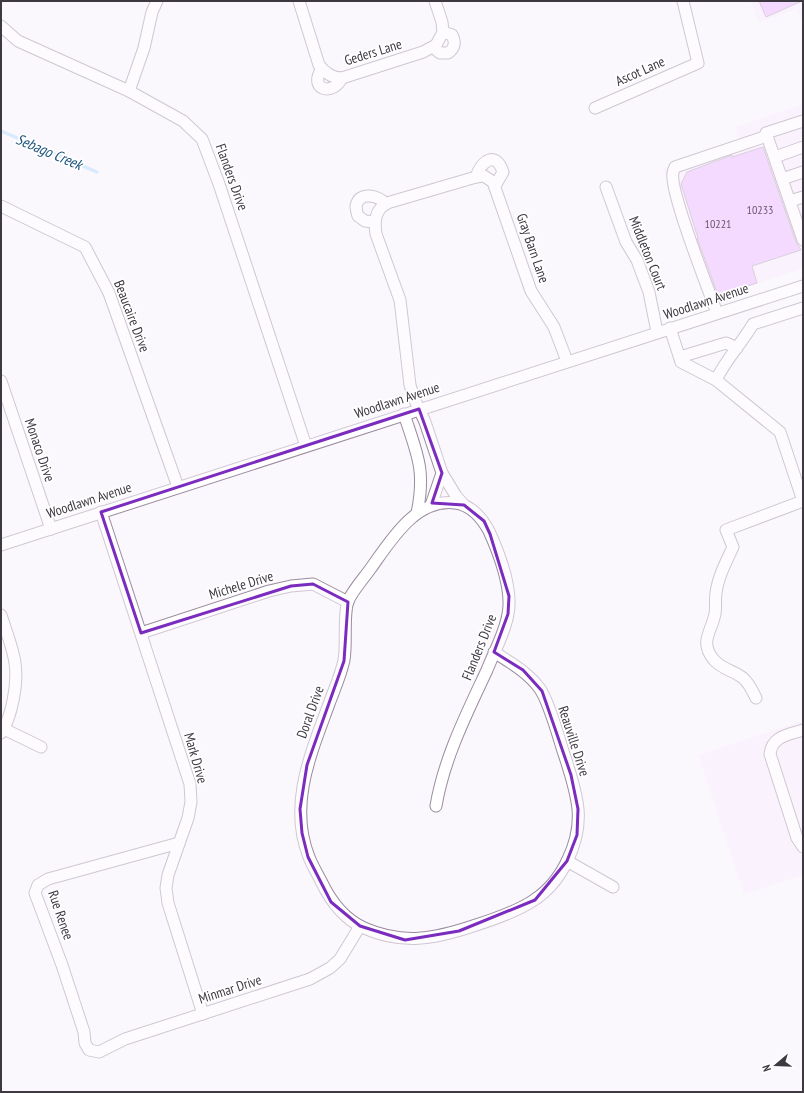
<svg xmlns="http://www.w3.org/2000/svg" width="804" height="1093" viewBox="0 0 804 1093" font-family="'PT Sans Narrow',sans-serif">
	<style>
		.built { fill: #f9ecfd }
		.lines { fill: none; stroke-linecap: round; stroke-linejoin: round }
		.stream { stroke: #add9fd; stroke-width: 3 }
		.building { fill: #ecb6ff; stroke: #ae9eb4 }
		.minor-casing { stroke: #9b8ba0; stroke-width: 13 }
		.minor { stroke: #fff; stroke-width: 11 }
		.marked { fill: none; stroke: #7b2cbf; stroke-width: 3; stroke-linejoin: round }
		.labels { text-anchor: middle; stroke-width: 3.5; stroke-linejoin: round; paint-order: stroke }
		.number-label { font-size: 12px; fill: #6a5870 }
		.street-label { font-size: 14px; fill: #3e3841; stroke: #fff }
		.water-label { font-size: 15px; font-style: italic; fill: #1f567e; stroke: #fff }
	</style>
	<rect width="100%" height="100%" fill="#fbf8fd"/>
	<g class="built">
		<polygon points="751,1 803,1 803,24 796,9 759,23"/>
		<polygon points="803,104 803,268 706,301 663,168 740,143 735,127"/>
		<polygon points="803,720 803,875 744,894 698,755"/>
	</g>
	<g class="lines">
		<polyline class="stream" points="1,131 97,172"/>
	</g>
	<g class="building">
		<polygon points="759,1 802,1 766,17"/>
		<polygon points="763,147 796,242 801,250 752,266 757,283 718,295 697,238 698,238 681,184 687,172 732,155 732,157"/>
	</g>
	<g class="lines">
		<defs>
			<g id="minor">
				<path d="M299 1 319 65C325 73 332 78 342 78L423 52 436 45 443 32 442 22 435 1"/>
				<polyline points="1,26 18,41 129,91 183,121 202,139 219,184 306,446"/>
				<path d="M433 47 440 53H448C455 48 456 43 452 35L443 32"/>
				<path d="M322 69C308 88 331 98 342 78"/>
				<polyline points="129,91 144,48 152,12 157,1"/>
				<polyline points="595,108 698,63 683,1"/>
				<polyline points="803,121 766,133 803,240"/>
				<polyline points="775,157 803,147"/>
				<path d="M476 177C481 161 496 150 503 172L495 186"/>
				<polyline points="782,179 803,172"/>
				<polyline points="606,187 626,242 637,260 649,292 657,332"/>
				<polyline points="790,201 803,197"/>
				<polyline points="1,206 85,247 109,293 178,487"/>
				<path d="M374 222 365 221 358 216C357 213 356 209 356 206 359 190 379 196 386 204"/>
				<path d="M717 313C709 291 669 190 673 173 673 171 674 169 675 167L767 136"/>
				<path d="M670 328 681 362 716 380C726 359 742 343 753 324L803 308"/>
				<polyline points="680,357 726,343 737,348"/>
				<path d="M716 380 780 432 803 501 726 530 733 547C726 562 718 577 716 593 715 600 716 608 715 614 711 633 699 642 714 660 722 669 734 671 743 678 749 683 752 690 756 698"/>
				<polyline points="1,381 51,529"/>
				<path d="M404 414C417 454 426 470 417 513"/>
				<polyline points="431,505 442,473"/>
				<path d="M464 505 456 496 442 473 425 422 414 398 410 385 400 300 376 234C374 221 375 210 387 203L476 177 484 176 493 182 531 291 554 327 567 361"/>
				<polyline points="101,512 190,784 191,802 188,818 168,875 166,888 168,903 203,1014"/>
				<polyline points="1,545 803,286"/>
				<path d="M1 615C6 631 13 648 15 663 18 683 12 717 1 733"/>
				<polyline points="141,633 269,591 291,586 313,584 348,602"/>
				<polyline points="4,729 41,747"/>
				<path d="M803 730C788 735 772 736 770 754L797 838 803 847"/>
				<path d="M436 806C444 758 467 713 487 670 494 652 505 633 508 614 513 590 499 553 489 531 482 518 471 505 455 503 416 498 391 540 371 568 364 578 353 590 348 601 343 615 347 644 344 660 341 675 334 690 329 704 311 753 288 805 309 857 312 865 317 873 321 881 330 900 344 919 364 928 403 945 434 939 473 926 492 920 518 911 534 900 562 882 581 842 578 809 576 789 569 769 563 751 558 735 549 702 540 689 529 673 511 663 494 652"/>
				<polyline points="179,843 48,879 38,885 35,893 62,965 84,1032 85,1043 89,1050 99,1052 125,1039 310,979 330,968 340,959 360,926"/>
				<polyline points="567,861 613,887"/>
			</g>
		</defs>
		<use href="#minor" class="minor-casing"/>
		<use href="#minor" class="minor"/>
	</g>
	<path d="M0 0H804V1093H0ZM419 409 442 473 432 503 464 505 484 521 490 534 509 596 508 614 494 652 523 670 542 691 571 775 578 809 577 835 567 861 535 900 459 931 405 940 360 926 331 902 308 857 302 833 300 809 307 765 344 661 348 602 313 584 291 586 141 633 101 512Z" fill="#fbf8fd" fill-opacity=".55" fill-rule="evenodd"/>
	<path class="marked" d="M419 409 442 473 432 503 464 505 484 521 490 534 509 596 508 614 494 652 523 670 542 691 571 775 578 809 577 835 567 861 535 900 459 931 405 940 360 926 331 902 308 857 302 833 300 809 307 765 344 661 348 602 313 584 291 586 141 633 101 512Z"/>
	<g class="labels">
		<g class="number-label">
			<text x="760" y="214">10233</text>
			<text x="718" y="228">10221</text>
		</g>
		<g class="street-label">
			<text transform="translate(373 52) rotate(-17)" y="5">Geders Lane</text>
			<text transform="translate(640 71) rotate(-24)" y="5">Ascot Lane</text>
			<text transform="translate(232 177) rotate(70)" y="5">Flanders Drive</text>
			<text transform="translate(533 248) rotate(71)" y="5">Gray Barn Lane</text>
			<text transform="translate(648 253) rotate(68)" y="5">Middleton Court</text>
			<text transform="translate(706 301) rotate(-18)" y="5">Woodlawn Avenue</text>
			<text transform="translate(132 316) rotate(69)" y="5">Beaucaire Drive</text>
			<text transform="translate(397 400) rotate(-18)" y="5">Woodlawn Avenue</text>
			<text transform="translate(40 450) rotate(71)" y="5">Monaco Drive</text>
			<text transform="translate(89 500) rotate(-18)" y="5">Woodlawn Avenue</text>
			<text transform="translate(241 585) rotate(-17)" y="5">Michele Drive</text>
			<text transform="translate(479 647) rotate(-68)" y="5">Flanders Drive</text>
			<text transform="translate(310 712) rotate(-70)" y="5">Doral Drive</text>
			<text transform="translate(574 741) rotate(72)" y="5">Reauville Drive</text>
			<text transform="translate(196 758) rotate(74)" y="5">Mark Drive</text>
			<text transform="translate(61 915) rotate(71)" y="5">Rue Renee</text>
			<text transform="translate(230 989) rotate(-18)" y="5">Minmar Drive</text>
		</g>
		<g class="water-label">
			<text transform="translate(49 152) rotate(23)" y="5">Sebago Creek</text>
		</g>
	</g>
	<rect width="804" height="1093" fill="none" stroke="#3e3841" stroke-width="4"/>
	<g transform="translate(776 1065) rotate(251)" stroke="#ffffff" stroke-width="3" paint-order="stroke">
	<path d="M0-3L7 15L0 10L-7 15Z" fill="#3e3841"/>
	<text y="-6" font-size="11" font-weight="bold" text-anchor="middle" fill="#3e3841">N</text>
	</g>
</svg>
